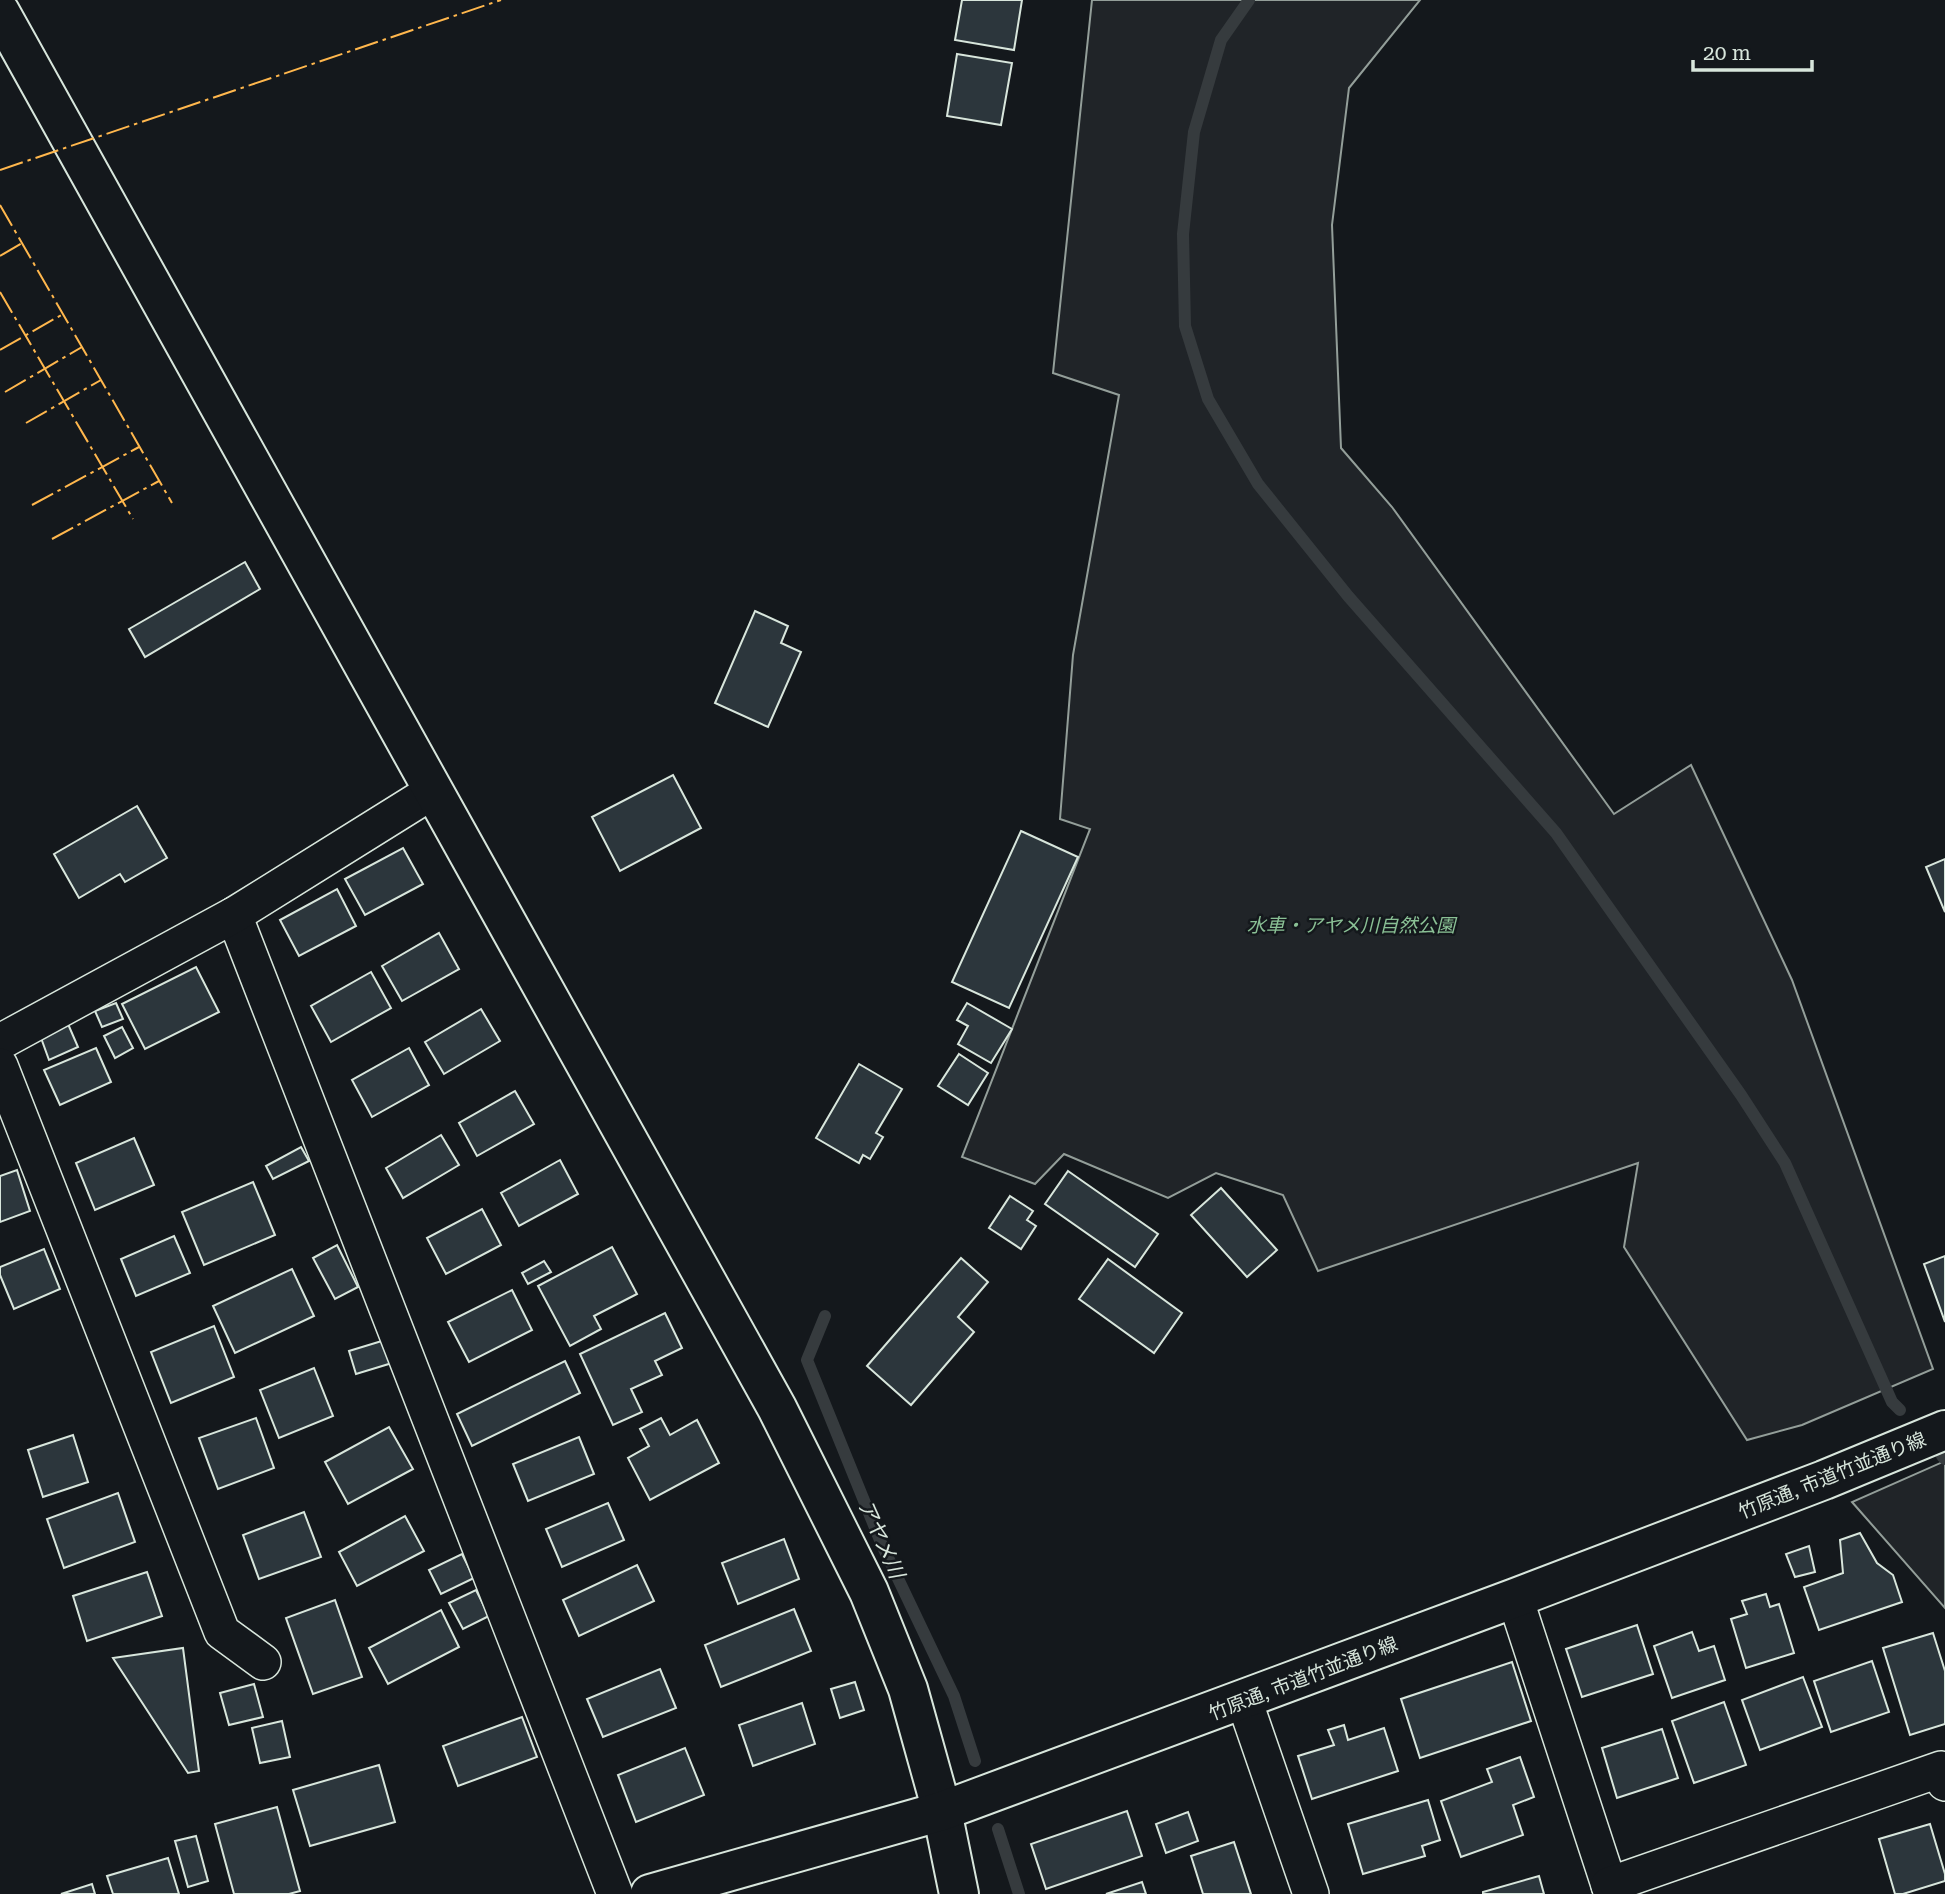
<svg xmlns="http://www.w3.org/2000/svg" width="1945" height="1894" viewBox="0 0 1945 1894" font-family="'Roboto Serif','Noto Sans JP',serif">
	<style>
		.green { fill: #202428; stroke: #939e99; stroke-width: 2 }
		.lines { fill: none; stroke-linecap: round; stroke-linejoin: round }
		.stream { stroke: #363b3e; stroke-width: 12 }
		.building { fill: #2c363c; stroke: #d8e6dc; stroke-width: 2 }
		.street-casing { stroke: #d8e6dc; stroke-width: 38 }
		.secondary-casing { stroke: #d8e6dc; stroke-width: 42 }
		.street { stroke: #14181c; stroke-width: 35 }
		.secondary { stroke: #14181c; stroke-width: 38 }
		.power { stroke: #ffb74d; stroke-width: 2; stroke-dasharray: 24 5 3.5 5; stroke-linecap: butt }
		.labels { text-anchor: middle; stroke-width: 5; stroke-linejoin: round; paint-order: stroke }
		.park-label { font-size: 19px; font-style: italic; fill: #8ac095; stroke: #14181c }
		.street-label { font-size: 19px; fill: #d8e6dc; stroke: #14181c }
		.water-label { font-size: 21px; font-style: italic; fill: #d8e6dc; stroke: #14181c }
	</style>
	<rect width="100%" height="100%" fill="#14181c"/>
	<g class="green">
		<polygon points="1092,0 1420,0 1349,88 1332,225 1341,448 1392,507 1614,814 1691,765 1792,980 1933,1369 1802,1425 1747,1440 1624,1247 1638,1163 1318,1271 1283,1195 1216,1173 1168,1198 1064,1154 1035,1184 962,1157 1090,829 1060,819 1073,655 1119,395 1053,373"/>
		<polygon points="1945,1461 1945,1608 1852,1502"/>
	</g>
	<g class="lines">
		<g class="stream">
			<polyline points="1249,0 1221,40 1194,132 1183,234 1185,326 1208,399 1258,484 1348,596 1556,833 1741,1095 1785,1163 1892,1402 1900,1410"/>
			<polyline points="825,1316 807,1360 882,1545 954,1696 975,1761"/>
			<polyline points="1942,1456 1945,1459"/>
			<polyline points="998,1829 1019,1894"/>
		</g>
	</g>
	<g class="building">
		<polygon points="962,0 1022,0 1014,50 955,40"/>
		<polygon points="957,54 1012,63 1001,125 947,116"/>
		<polygon points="245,562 260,589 145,657 129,629"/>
		<polygon points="755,611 788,626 781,643 801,652 768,727 715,703"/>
		<polygon points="673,775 701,828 620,871 592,817"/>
		<polygon points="137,806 167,858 125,882 120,874 79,898 54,854"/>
		<polygon points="1021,831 1078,857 1009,1008 952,982"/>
		<polygon points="403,848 423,884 365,915 345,879"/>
		<polygon points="1945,859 1945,912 1926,867"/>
		<polygon points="337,889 356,926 299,956 280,920"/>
		<polygon points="439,933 459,969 402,1001 382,966"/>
		<polygon points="196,967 219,1012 145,1049 122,1004"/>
		<polygon points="371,972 391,1008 331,1042 311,1006"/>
		<polygon points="116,1003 123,1019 102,1027 95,1011"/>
		<polygon points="967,1003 1012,1029 991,1063 958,1044 968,1026 957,1020"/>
		<polygon points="481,1009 500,1041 444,1074 425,1042"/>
		<polygon points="68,1024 78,1047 49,1060 40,1035"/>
		<polygon points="122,1027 133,1048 115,1058 104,1036"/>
		<polygon points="96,1048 111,1082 60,1105 44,1070"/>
		<polygon points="409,1048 429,1085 372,1117 352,1080"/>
		<polygon points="959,1054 988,1073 968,1105 938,1086"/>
		<polygon points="859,1064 902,1089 876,1133 883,1137 870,1159 863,1155 859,1163 816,1138"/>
		<polygon points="515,1091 534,1124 477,1156 459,1123"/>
		<polygon points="441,1135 459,1165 403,1198 386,1168"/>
		<polygon points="134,1138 154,1185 95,1210 76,1163"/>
		<polygon points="301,1147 309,1161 273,1179 266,1166"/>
		<polygon points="560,1160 578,1194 519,1226 501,1193"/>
		<polygon points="17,1170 30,1211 0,1222 0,1176"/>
		<polygon points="1068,1171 1158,1234 1135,1267 1045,1204"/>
		<polygon points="253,1182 275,1235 204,1265 182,1212"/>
		<polygon points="1221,1188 1277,1250 1247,1277 1191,1215"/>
		<polygon points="1010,1196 1033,1211 1027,1220 1036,1226 1021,1249 989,1228"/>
		<polygon points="482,1209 501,1245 446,1274 427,1238"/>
		<polygon points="174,1236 190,1273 136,1296 121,1259"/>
		<polygon points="337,1245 358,1287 335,1299 313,1258"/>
		<polygon points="612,1247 637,1294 594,1316 601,1329 570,1346 538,1286"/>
		<polygon points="44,1249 60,1289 14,1309 0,1275 0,1267"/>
		<polygon points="1945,1256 1945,1322 1924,1264"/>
		<polygon points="961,1258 988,1282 958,1317 974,1332 911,1405 867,1366"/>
		<polygon points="1108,1259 1182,1313 1154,1353 1079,1299"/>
		<polygon points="544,1261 551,1272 528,1284 522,1273"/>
		<polygon points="292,1269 314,1316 235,1353 213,1306"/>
		<polygon points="512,1290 532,1330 469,1362 448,1322"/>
		<polygon points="665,1313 682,1348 655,1361 662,1375 631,1389 642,1412 613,1425 580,1354"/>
		<polygon points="214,1326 234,1377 171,1403 151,1352"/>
		<polygon points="385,1340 392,1363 356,1374 349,1351"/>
		<polygon points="565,1361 580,1393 472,1446 457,1414"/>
		<polygon points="314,1368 333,1416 279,1438 260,1390"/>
		<polygon points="256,1418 274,1468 218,1489 199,1438"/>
		<polygon points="661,1418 670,1435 697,1420 719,1463 650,1500 628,1458 649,1446 640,1429"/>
		<polygon points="389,1427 413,1469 348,1504 325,1462"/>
		<polygon points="73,1435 88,1482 43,1497 28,1450"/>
		<polygon points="579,1437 594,1474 528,1501 513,1464"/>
		<polygon points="118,1493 135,1542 64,1568 47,1519"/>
		<polygon points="608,1503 624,1540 562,1567 546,1529"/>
		<polygon points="304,1512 321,1557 259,1579 243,1535"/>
		<polygon points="405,1516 424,1551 357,1586 339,1552"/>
		<polygon points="1860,1533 1877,1563 1893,1575 1902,1602 1819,1630 1804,1587 1843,1573 1840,1540"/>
		<polygon points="784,1539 799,1579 738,1604 722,1563"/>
		<polygon points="1809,1546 1815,1572 1795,1577 1786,1554"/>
		<polygon points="462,1554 474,1578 441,1594 429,1570"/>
		<polygon points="637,1565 654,1601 579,1636 563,1600"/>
		<polygon points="147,1572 162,1616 87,1641 73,1596"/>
		<polygon points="476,1590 489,1616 463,1629 449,1603"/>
		<polygon points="1766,1594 1770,1607 1779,1604 1794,1653 1746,1668 1731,1619 1747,1614 1742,1601"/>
		<polygon points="335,1600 362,1677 313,1694 286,1618"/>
		<polygon points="794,1609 811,1651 721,1687 705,1645"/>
		<polygon points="441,1610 459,1647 388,1684 369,1648"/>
		<polygon points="1637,1625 1653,1674 1582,1697 1566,1649"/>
		<polygon points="1692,1632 1699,1651 1714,1646 1725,1680 1672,1698 1654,1646"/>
		<polygon points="1933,1633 1945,1671 1945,1724 1910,1735 1883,1648"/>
		<polygon points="183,1648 199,1771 188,1773 113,1658"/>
		<polygon points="1872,1661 1889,1712 1831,1732 1814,1681"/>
		<polygon points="1512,1662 1531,1721 1420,1758 1401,1699"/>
		<polygon points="660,1669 676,1708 603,1737 587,1699"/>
		<polygon points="1803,1677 1822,1727 1760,1750 1742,1700"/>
		<polygon points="855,1682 864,1710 840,1718 831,1689"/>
		<polygon points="254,1684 263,1717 229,1725 220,1693"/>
		<polygon points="1724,1702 1746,1765 1694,1783 1672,1721"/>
		<polygon points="802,1703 815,1744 753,1766 739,1725"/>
		<polygon points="522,1717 537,1757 458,1786 443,1746"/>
		<polygon points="282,1721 290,1757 260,1763 252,1728"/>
		<polygon points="1344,1725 1348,1740 1384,1728 1398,1771 1312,1799 1298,1756 1334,1745 1328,1730"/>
		<polygon points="1662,1729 1678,1778 1617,1798 1602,1748"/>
		<polygon points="685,1748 704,1795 636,1822 618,1775"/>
		<polygon points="1520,1757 1534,1797 1513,1805 1523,1835 1461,1857 1441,1801 1492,1782 1487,1769"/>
		<polygon points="379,1765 395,1822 310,1846 293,1790"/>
		<polygon points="1428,1800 1440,1840 1422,1846 1425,1856 1363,1874 1348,1824"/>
		<polygon points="277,1807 300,1891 289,1894 234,1894 215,1824"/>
		<polygon points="1127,1811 1142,1856 1046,1889 1031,1844"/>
		<polygon points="1188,1812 1198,1841 1166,1853 1156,1824"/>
		<polygon points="1930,1824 1945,1874 1945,1881 1903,1894 1895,1894 1879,1839"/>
		<polygon points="196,1836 208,1881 188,1887 175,1841"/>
		<polygon points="1234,1842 1251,1894 1203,1894 1191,1856"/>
		<polygon points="168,1858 179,1894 113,1894 107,1876"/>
		<polygon points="1539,1876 1544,1894 1483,1894 1483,1892"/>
		<polygon points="1142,1882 1146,1894 1106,1894"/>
		<polygon points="92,1884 95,1894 61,1894"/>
	</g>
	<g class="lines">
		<defs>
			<g id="street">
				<polyline points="234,915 615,1894"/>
				<polyline points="0,1042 234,915 433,791"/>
				<polyline points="0,1066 222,1632 263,1662"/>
				<polyline points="1515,1598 1612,1894"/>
				<polyline points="1244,1700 1311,1894"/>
				<polyline points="1609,1885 1941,1769 1945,1783"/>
			</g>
			<g id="secondary">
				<polyline points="0,12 777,1408 869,1592 908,1689 942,1811 959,1894"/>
				<polyline points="650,1894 942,1811 1515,1598 1824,1480 1945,1430"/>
			</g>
		</defs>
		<use href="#street" class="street-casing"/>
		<use href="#secondary" class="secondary-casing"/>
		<use href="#street" class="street"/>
		<use href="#secondary" class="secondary"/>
		<g class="power">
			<polyline points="0,170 501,0"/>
			<polyline points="0,205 172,503"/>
			<polyline points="0,256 22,243"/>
			<polyline points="0,292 133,519"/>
			<polyline points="0,350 63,314"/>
			<polyline points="5,392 82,347"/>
			<polyline points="26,423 101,380"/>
			<polyline points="32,505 139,447"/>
			<polyline points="52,539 159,481"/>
		</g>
	</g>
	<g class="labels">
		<g class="park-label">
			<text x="1351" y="932">水車・アヤメ川自然公園</text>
		</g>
		<g class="street-label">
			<text transform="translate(1832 1475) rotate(-22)" y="7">竹原通, 市道竹並通り線</text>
			<text transform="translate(1303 1678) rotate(-21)" y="7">竹原通, 市道竹並通り線</text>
		</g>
		<g class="water-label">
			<text transform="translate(881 1539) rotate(66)" y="7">アヤメ川</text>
		</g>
	</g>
	<path d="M1693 60v10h119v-10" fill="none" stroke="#d8e6dc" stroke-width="3.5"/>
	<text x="1703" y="60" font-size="21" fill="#d8e6dc" stroke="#14181c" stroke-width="5" paint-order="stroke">20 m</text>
</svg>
